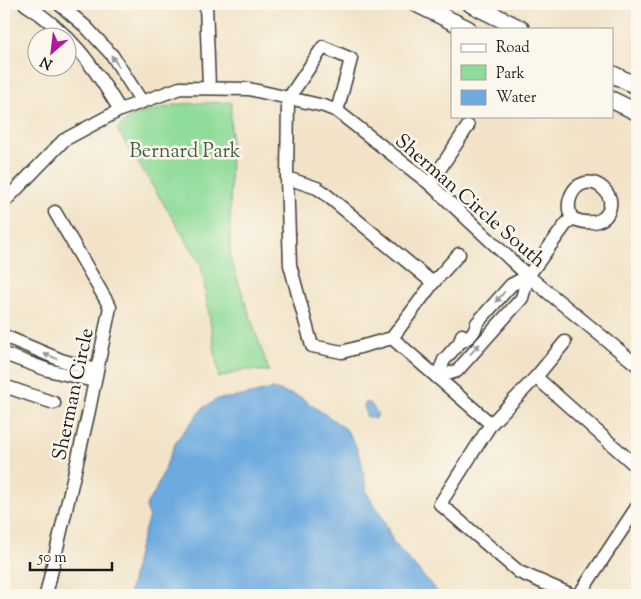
<svg xmlns="http://www.w3.org/2000/svg" width="641" height="599" viewBox="0 0 641 599" font-family="'Sorts Mill Goudy',serif">
	<style>
		.green { fill: #8fdb99; stroke: #567c5a }
		.water { fill: #6daadf; stroke: #44637e }
		.lines { fill: none; stroke-linecap: round; stroke-linejoin: round }
		.minor-casing { stroke: #3c3a36; stroke-width: 15 }
		.tertiary-casing { stroke: #3c3a36; stroke-width: 19 }
		.minor { stroke: #fff; stroke-width: 12 }
		.tertiary { stroke: #fff; stroke-width: 16 }
		.oneway { fill: #999 }
		.labels { text-anchor: middle; stroke-width: 5; stroke-linejoin: round; paint-order: stroke }
		.park-label { font-size: 20px; fill: #445f48; stroke: #fbf7ec }
		.street-label { font-size: 20px; fill: #1c1c1c; stroke: #fbf7ec }
	</style>
	<rect width="100%" height="100%" fill="#fbf7ec"/>
	<filter id="ink" filterUnits="userSpaceOnUse"><feTurbulence type="fractalNoise" baseFrequency=".02" numOctaves="2"/><feDisplacementMap in="SourceGraphic" scale="10" xChannelSelector="R" yChannelSelector="G"/><feConvolveMatrix kernelMatrix="1 2 1 2 8 2 1 2 1" color-interpolation-filters="sRGB"/></filter>
	<filter id="wash" filterUnits="userSpaceOnUse"><feTurbulence type="fractalNoise" baseFrequency=".0096" numOctaves="4" result="noise"/><feDisplacementMap in="SourceGraphic" scale="20" xChannelSelector="R" yChannelSelector="G"/><feGaussianBlur stdDeviation="1.12" result="paint"/><feColorMatrix in="noise" values="0 0 0 0 0 0 0 0 0 0 0 0 0 0 0 0 0 1.4 0 .05"/><feComposite in="paint" operator="in"/></filter>
	<g filter="url(#wash)">
		<rect width="100%" height="100%" fill="#f2e3c8"/>
		<polygon class="green" points="231,102 230,258 269,371 242,370 219,378 201,264 117,129 132,116 180,104"/>
		<g class="water">
			<polygon points="273,389 300,397 346,429 355,444 361,460 367,493 382,516 393,542 440,595 129,595 139,549 149,516 146,506 148,501 154,494 175,444 180,436 203,408 218,399 237,397"/>
			<path d="M365 403H370C371 404 378 414 378 415L375 419 366 416V412L364 406Z"/>
		</g>
	</g>
	<g filter="url(#ink)">
		<g class="lines">
			<defs>
				<g id="minor">
					<path d="M25 4C71 33 92 64 120 110"/>
					<polyline points="59,4 86,27 112,55 142,102"/>
					<polyline points="206,4 209,87"/>
					<polyline points="337,111 351,59 323,47 288,99 287,178 290,265 312,346 342,352 392,338 433,283 459,254"/>
					<polyline points="287,178 317,188 323,192 433,283"/>
					<polyline points="430,184 468,126"/>
					<polyline points="4,202 64,140 120,110 180,88 249,89 324,106 337,111 430,184 528,276 637,365"/>
					<polyline points="4,336 61,360 96,370"/>
					<polyline points="392,338 491,424"/>
					<path d="M460 342C469 338 475 333 477 323L511 285 528 276"/>
					<polyline points="565,342 536,377 491,424 440,504 519,572 572,595"/>
					<polyline points="4,354 48,370 94,381"/>
					<path d="M437 377 457 371 522 298 528 276 566 224 572 218C586 225 607 225 610 206 612 193 598 180 585 183 570 187 565 206 572 218"/>
					<polyline points="437,377 444,360 460,342 462,335"/>
					<polyline points="536,377 637,467"/>
					<polyline points="4,386 54,403"/>
					<polyline points="46,595 88,415 110,307 55,212"/>
					<polyline points="579,595 637,507"/>
				</g>
				<g id="tertiary">
					<polyline points="417,4 468,29"/>
					<polyline points="471,4 521,29"/>
					<polyline points="612,74 637,86"/>
					<polyline points="612,100 637,112"/>
				</g>
			</defs>
			<use href="#minor" class="minor-casing"/>
			<use href="#tertiary" class="tertiary-casing"/>
			<use href="#minor" class="minor"/>
			<use href="#tertiary" class="tertiary"/>
		</g>
		<defs><path id="oneway-solid" d="M-6-.8H1V-3.2L6.5 0L1 3.2V.8H-6Z" transform="scale(1.25)"/></defs>
		<g class="oneway">
			<use href="#oneway-solid" transform="translate(115 61) rotate(-124)"/>
			<use href="#oneway-solid" transform="translate(500 297) rotate(131)"/>
			<use href="#oneway-solid" transform="translate(475 349) rotate(-48)"/>
			<use href="#oneway-solid" transform="translate(50 356) rotate(-158)"/>
		</g>
	</g>
	<g class="labels">
		<g class="park-label">
			<text x="185" y="157">Bernard Park</text>
		</g>
		<g class="street-label">
			<text transform="translate(471 200) rotate(41)" y="7">Sherman Circle South</text>
			<text transform="translate(72 394) rotate(-78)" y="7">Sherman Circle</text>
		</g>
	</g>
	<rect width="641" height="599" fill="none" stroke="#fbf7ec" stroke-width="20"/>
	<rect x="451" y="28" width="162" height="90" fill="#fbf7ec" stroke="#a29f99"/>
	<rect x="461" y="44" width="25" height="8" fill="#ffffff" stroke="#a29f99"/>
	<text x="496" y="52" font-size="15" fill="#1c1c1c">Road</text>
	<rect x="461" y="65" width="25" height="15" fill="#8fdb99" stroke="#a29f99"/>
	<text x="496" y="78" font-size="15" fill="#1c1c1c">Park</text>
	<rect x="461" y="90" width="25" height="15" fill="#6daadf" stroke="#a29f99"/>
	<text x="496" y="102" font-size="15" fill="#1c1c1c">Water</text>
	<g transform="translate(52 52) rotate(208)"><circle r="24" fill="#fbf7ec" stroke="#a29f99"/>
	<path d="M0-4L9 19L0 12L-9 19Z" fill="#b5179e"/>
	<text y="-8" font-size="14" font-weight="bold" text-anchor="middle" fill="#1c1c1c">N</text>
	</g>
	<path d="M30 562v8h82v-8" fill="none" stroke="#1c1c1c" stroke-width="2.5"/>
	<text x="38" y="562" font-size="15" fill="#1c1c1c" stroke="#fbf7ec" stroke-width="4" paint-order="stroke">50 m</text>
</svg>
